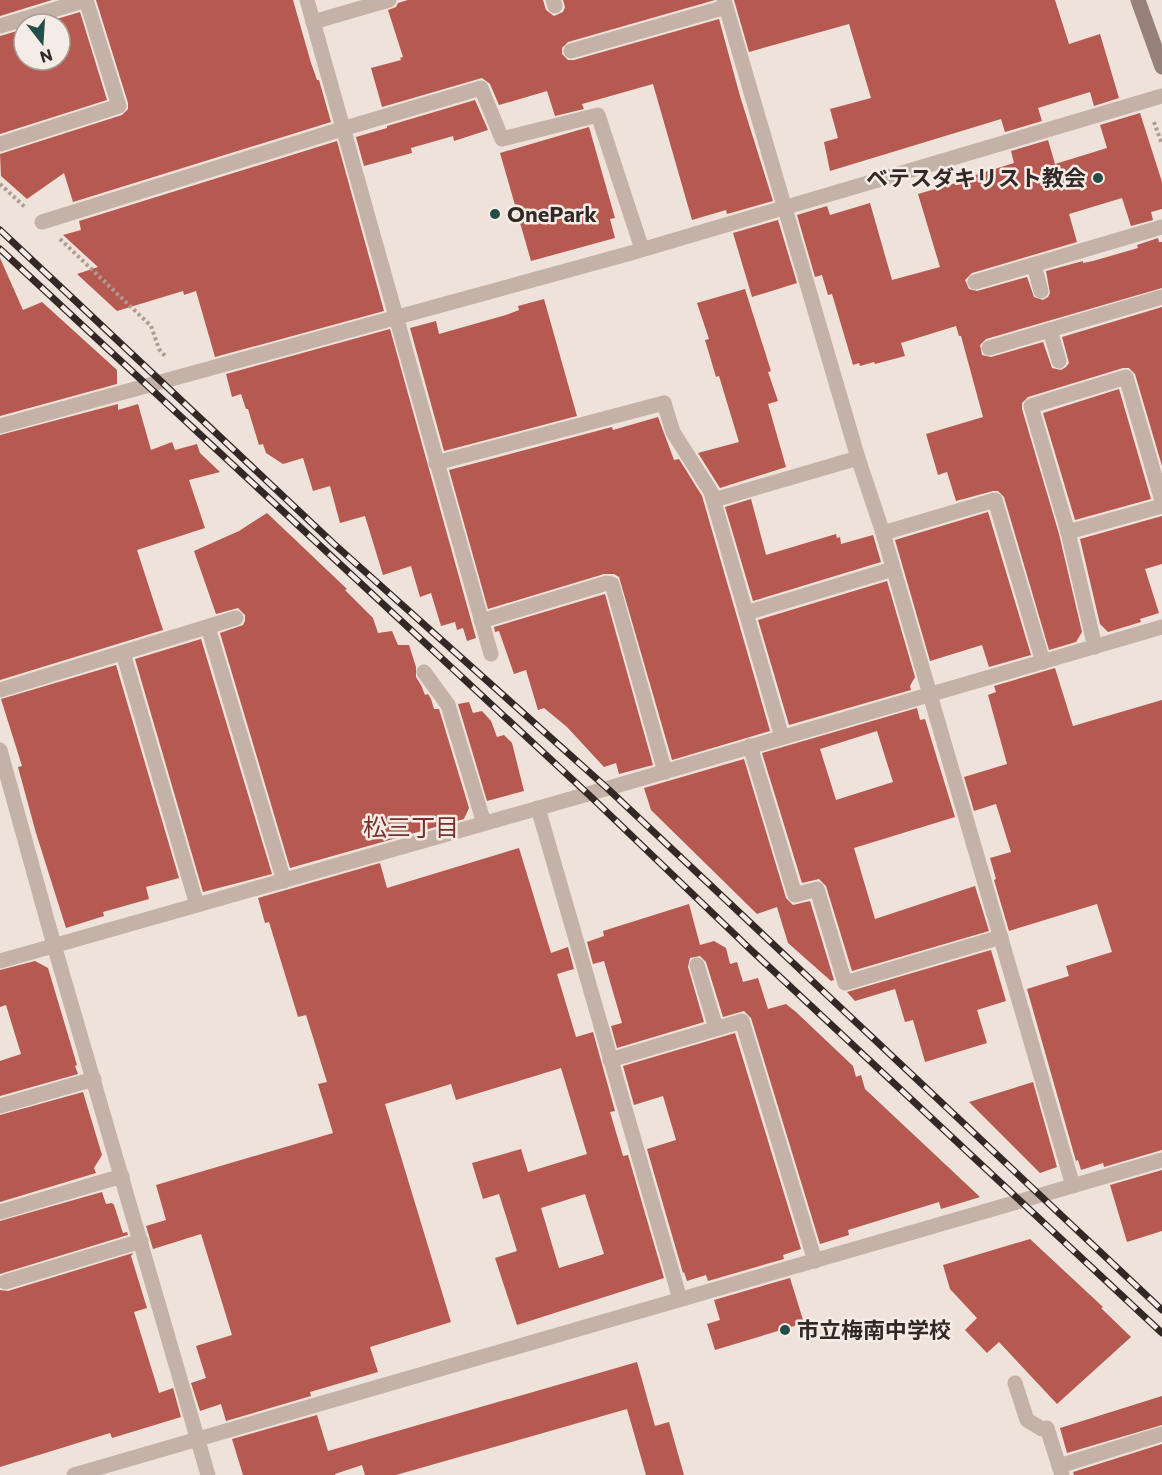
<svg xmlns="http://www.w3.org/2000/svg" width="1162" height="1475" viewBox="0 0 1162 1475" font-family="Commissioner,'Noto Sans JP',sans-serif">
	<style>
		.building { fill: #b55951; fill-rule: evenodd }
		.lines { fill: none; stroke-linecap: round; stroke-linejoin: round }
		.path { stroke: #af9b93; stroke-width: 4; stroke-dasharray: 3 3; stroke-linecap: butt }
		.lane { stroke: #c4b1a8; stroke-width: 15 }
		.street { stroke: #c4b1a8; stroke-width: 15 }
		.secondary { stroke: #97807a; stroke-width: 15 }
		.rail-casing { stroke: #322927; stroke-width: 7 }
		.rail { stroke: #f6ece6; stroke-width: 4.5; stroke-dasharray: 14; stroke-linecap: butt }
		.poi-dot { fill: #224e4a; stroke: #f6ece6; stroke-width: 2 }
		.labels { text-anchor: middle; stroke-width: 5; stroke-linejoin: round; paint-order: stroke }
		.poi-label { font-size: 22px; font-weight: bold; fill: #322927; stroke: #f6ece6; text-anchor: start }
		.neighbourhood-label { font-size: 24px; fill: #76312b; stroke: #f6ece6 }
	</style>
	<rect width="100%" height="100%" fill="#eee2da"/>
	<g class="building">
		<polygon points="0,0 52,0 0,16"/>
		<polygon points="96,0 293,0 311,63 317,80 319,80 331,122 73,202 64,173 27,199 1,176 0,154 122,115 128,109 128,103"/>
		<polygon points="408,0 543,0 546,10 554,16 563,12 565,7 563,0 715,0 568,42 562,48 562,54 568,60 574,60 719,19 740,96 773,201 727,214 726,210 692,220 653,84 582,104 584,109 555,116 547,91 499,105 490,84 482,78 382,107 371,68 401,60 400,58 403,57 388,10 396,7 398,3"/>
		<polygon points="734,0 1055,0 1069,44 1100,34 1119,98 1094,106 1090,92 1038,108 1042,121 1005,132 1001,119 830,171 824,142 838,138 830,109 871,98 849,24 749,52"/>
		<polygon points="80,12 107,100 0,134 0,36 24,29 24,60 60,60 60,24 40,24"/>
		<polygon points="475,100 488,130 454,141 453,136 411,148 412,153 364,166 356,137 387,128 387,126"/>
		<polygon points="1140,113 1162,182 1162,209 1151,212 1153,220 1131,226 1122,198 1069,214 1077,242 972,273 965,280 969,289 977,291 1027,277 1034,297 1043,300 1048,297 1050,293 1046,271 1083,261 1083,263 1093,261 1138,248 1137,245 1158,238 1159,242 1162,242 1162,288 986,339 980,345 982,355 991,357 1043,342 1052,368 1061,370 1066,367 1069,363 1062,337 1162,307 1162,466 1135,374 1129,368 1123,368 1028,397 1022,403 1022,409 1059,534 1082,632 1076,642 1049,650 1004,497 998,491 993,491 956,501 947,472 938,475 926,434 983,417 961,336 959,336 956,326 901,343 905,356 875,364 874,362 860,366 859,363 853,365 832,294 828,295 822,275 815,277 797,215 827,206 830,215 870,203 892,280 940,267 918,194 959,182 959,180 1014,163 1011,151 1048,140 1055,164 1107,148 1100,125"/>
		<polygon points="589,127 615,218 610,219 615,238 531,261 500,153"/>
		<polygon points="337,141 384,311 215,357 196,291 184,295 183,291 117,311 77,274 98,267 63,235 81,230 79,221"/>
		<polygon points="778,220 797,283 752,297 733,233"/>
		<polygon points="0,258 23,310 42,302 117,370 117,384 0,416"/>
		<polygon points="745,289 771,371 768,372 778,401 768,404 786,467 720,488 698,453 739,442 719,376 716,377 705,340 709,339 697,303"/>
		<polygon points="544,299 577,416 444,451 410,328 436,321 439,334 506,315 519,310 518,306"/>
		<polygon points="390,329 476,638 467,641 463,628 457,630 455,622 441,626 431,593 420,597 411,566 383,575 365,516 340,523 330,486 313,491 303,458 283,464 266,453 263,444 259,445 248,409 246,409 241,394 232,397 226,374"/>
		<polygon points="1119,389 1151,499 1075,520 1043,413"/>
		<polygon points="118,404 118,410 138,404 151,450 172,442 175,450 197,444 200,453 220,472 189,480 205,528 137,550 163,630 0,680 0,435"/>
		<polygon points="658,417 674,460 679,459 702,496 770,731 672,760 619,577 614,574 604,574 488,609 449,470 612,427 613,430"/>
		<polygon points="751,499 766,555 836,534 837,538 840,537 841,544 873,535 881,562 753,601 725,507"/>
		<polygon points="988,512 1031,655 989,667 982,645 930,661 895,540"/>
		<polygon points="267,513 347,589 345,590 373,618 378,633 392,631 398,645 409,645 416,667 416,677 421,685 425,695 428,694 431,699 434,709 439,709 469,808 464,819 290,868 220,633 243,625 245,621 245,615 238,608 216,614 194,551 239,531"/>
		<polygon points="1162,516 1162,564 1145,569 1159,613 1140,619 1141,622 1108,632 1100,624 1080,539"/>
		<polygon points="887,581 915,677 910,686 911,690 789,725 758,620"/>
		<polygon points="605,594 653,765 619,774 616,763 604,767 567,727 544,708 538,710 526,670 514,674 499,631 495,632 494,627"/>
		<polygon points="201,639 272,874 203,892 135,659"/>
		<polygon points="116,665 179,878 146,887 149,899 103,912 104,916 66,928 36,833 18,767 22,766 1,699"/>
		<polygon points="1055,668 1073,726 1162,700 1162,1150 1104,1167 1103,1163 1081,1170 1078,1160 1076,1161 1027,989 1069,976 1066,966 1112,952 1097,904 1009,931 994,880 996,879 990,858 1011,852 996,804 974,811 964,777 1007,764 988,695 996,692 994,686"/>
		<polygon points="469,702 473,713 482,711 491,721 497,737 504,735 512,743 524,791 487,801 458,704"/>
		<path d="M917 708 920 720 925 719 955 817 854 848 875 919 975 886 989 931 852 971 826 886 819 879 802 883 762 753ZM877 731 893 782 836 800 820 749Z"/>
		<polygon points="744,759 786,898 793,905 810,901 834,980 831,981 788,943 777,907 757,914 651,810 644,788"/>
		<path d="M519 848 551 953 568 947 574 969 557 974 576 1037 593 1032 615 1111 610 1112 623 1156 628 1155 664 1278 517 1325 495 1258 517 1251 499 1194 483 1199 472 1163 521 1149 528 1172 587 1154 561 1068 456 1100 451 1084 385 1104 451 1322 370 1347 378 1372 310 1392 311 1396 226 1421 221 1404 200 1411 191 1383 206 1378 196 1346 232 1335 201 1234 153 1249 146 1226 166 1220 156 1185 333 1133 318 1084 327 1082 306 1015 298 1017 269 922 265 923 258 898 380 863 387 888ZM585 1194 604 1254 559 1268 541 1208Z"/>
		<polygon points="689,904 700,945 714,941 726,948 730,964 737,962 743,982 758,978 768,1009 786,1004 796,1012 853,1066 856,1077 861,1075 865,1089 980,1197 941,1209 939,1202 848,1230 849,1235 820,1244 751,1018 744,1011 723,1017 706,962 700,956 690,958 688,967 704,1022 617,1048 611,1026 622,1023 604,961 593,964 587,942 604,936 603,931"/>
		<polygon points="991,950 1006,1001 977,1010 987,1043 925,1062 913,1020 905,1022 895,989 855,1001 847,992"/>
		<polygon points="35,961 48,968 77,1065 75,1066 78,1074 0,1096 0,1061 21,1054 6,1005 0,1007 0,970"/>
		<polygon points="735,1033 801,1249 783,1255 784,1259 708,1281 706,1275 687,1281 684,1272 683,1273 647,1149 676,1140 663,1096 634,1105 623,1066"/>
		<polygon points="1033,1082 1057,1167 1040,1173 969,1102"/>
		<polygon points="83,1092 102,1155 94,1168 96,1173 0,1202 0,1115"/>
		<polygon points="1162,1170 1162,1231 1127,1242 1110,1185"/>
		<polygon points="102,1192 106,1204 112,1203 114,1205 123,1233 127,1232 128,1235 0,1274 0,1221"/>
		<polygon points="1030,1239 1103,1307 1101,1308 1131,1337 1057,1404 999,1342 987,1353 965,1330 977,1318 950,1289 943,1265"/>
		<polygon points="133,1253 131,1256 147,1308 134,1312 159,1393 173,1388 181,1417 112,1438 110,1433 0,1467 0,1290 8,1291"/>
		<polygon points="790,1278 804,1323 715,1350 707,1324 720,1320 714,1300"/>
		<polygon points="637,1362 655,1426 669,1422 684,1475 646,1475 627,1409 396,1475 365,1475 362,1465 335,1474 335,1475 243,1475 232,1439 317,1415 328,1451"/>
		<polygon points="1162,1396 1162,1425 1067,1453 1060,1428"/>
		<polygon points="1162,1444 1162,1475 1074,1475 1073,1472"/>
	</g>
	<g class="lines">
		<g class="path">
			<polyline points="1154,122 1162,144"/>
			<polyline points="0,184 26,208"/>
			<polyline points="60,239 151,326 159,349 166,357"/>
		</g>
		<g class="lane">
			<polyline points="553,0 555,6"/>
			<polyline points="313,22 389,0"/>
			<polyline points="0,26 86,0"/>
			<polyline points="571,51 726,7"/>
			<polyline points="0,144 119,106 86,0"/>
			<polyline points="42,222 342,129 481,88 502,139 598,115 642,249"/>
			<polyline points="1034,265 1041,291"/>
			<polyline points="1050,330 1059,361"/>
			<polyline points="664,403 673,432 711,492 782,737"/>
			<polyline points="883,533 995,500 1043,662"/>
			<polyline points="746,613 893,569"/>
			<polyline points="481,621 607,583 612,584 665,772"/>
			<polyline points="208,627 284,881"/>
			<polyline points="123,653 197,905"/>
			<polyline points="0,690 236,618"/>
			<polyline points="750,746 795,895 817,889 845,983 1001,937"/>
			<polyline points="697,965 716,1028"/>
			<polyline points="610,1060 742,1021 815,1261"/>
		</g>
		<g class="street">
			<polyline points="307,0 491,654"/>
			<polyline points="724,0 858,458 883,533 1073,1186"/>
			<polyline points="975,282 1162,227"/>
			<polyline points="989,348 1162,297"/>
			<polyline points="0,426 631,253 1162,96"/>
			<polyline points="436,463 664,403"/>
			<polyline points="714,500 858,458"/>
			<polyline points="1068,532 1162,506"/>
			<polyline points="1095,647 1068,532 1031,406 1126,377 1162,501"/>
			<polyline points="424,672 448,705 484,823"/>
			<polyline points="0,750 54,945 208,1475"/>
			<polyline points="538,808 680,1299"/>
			<polyline points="0,961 588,794 1162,627"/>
			<polyline points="0,1106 94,1079"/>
			<polyline points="0,1212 122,1176"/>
			<polyline points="5,1282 141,1241"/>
			<polyline points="1015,1383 1027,1420 1042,1429 1047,1428 1062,1475"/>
			<polyline points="1059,1466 1162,1434"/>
			<polyline points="74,1475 1162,1160"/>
		</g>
		<polyline class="secondary" points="1138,0 1162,67"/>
		<defs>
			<g id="rail">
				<polyline points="0,230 334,544 607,788 1162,1310"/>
				<polyline points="0,249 588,794 751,950 1162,1333"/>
			</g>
		</defs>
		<use href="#rail" class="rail-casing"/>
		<use href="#rail" class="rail"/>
	</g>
	<g class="poi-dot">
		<circle cx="1098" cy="178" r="6"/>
		<circle cx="495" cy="214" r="6"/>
		<circle cx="785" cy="1330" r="6"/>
	</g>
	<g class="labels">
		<g class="poi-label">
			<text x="1086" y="186" text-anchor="end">ベテスダキリスト教会</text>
			<text x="507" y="222">OnePark</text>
			<text x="797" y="1338">市立梅南中学校</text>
		</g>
		<g class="neighbourhood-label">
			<text x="411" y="836">松三丁目</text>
		</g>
	</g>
	<g transform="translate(42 42) rotate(163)"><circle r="28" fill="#f6ece6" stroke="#a89e9a" stroke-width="1.5"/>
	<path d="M0-4.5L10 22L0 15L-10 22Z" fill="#224e4a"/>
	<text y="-9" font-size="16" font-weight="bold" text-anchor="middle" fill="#322927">N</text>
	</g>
</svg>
